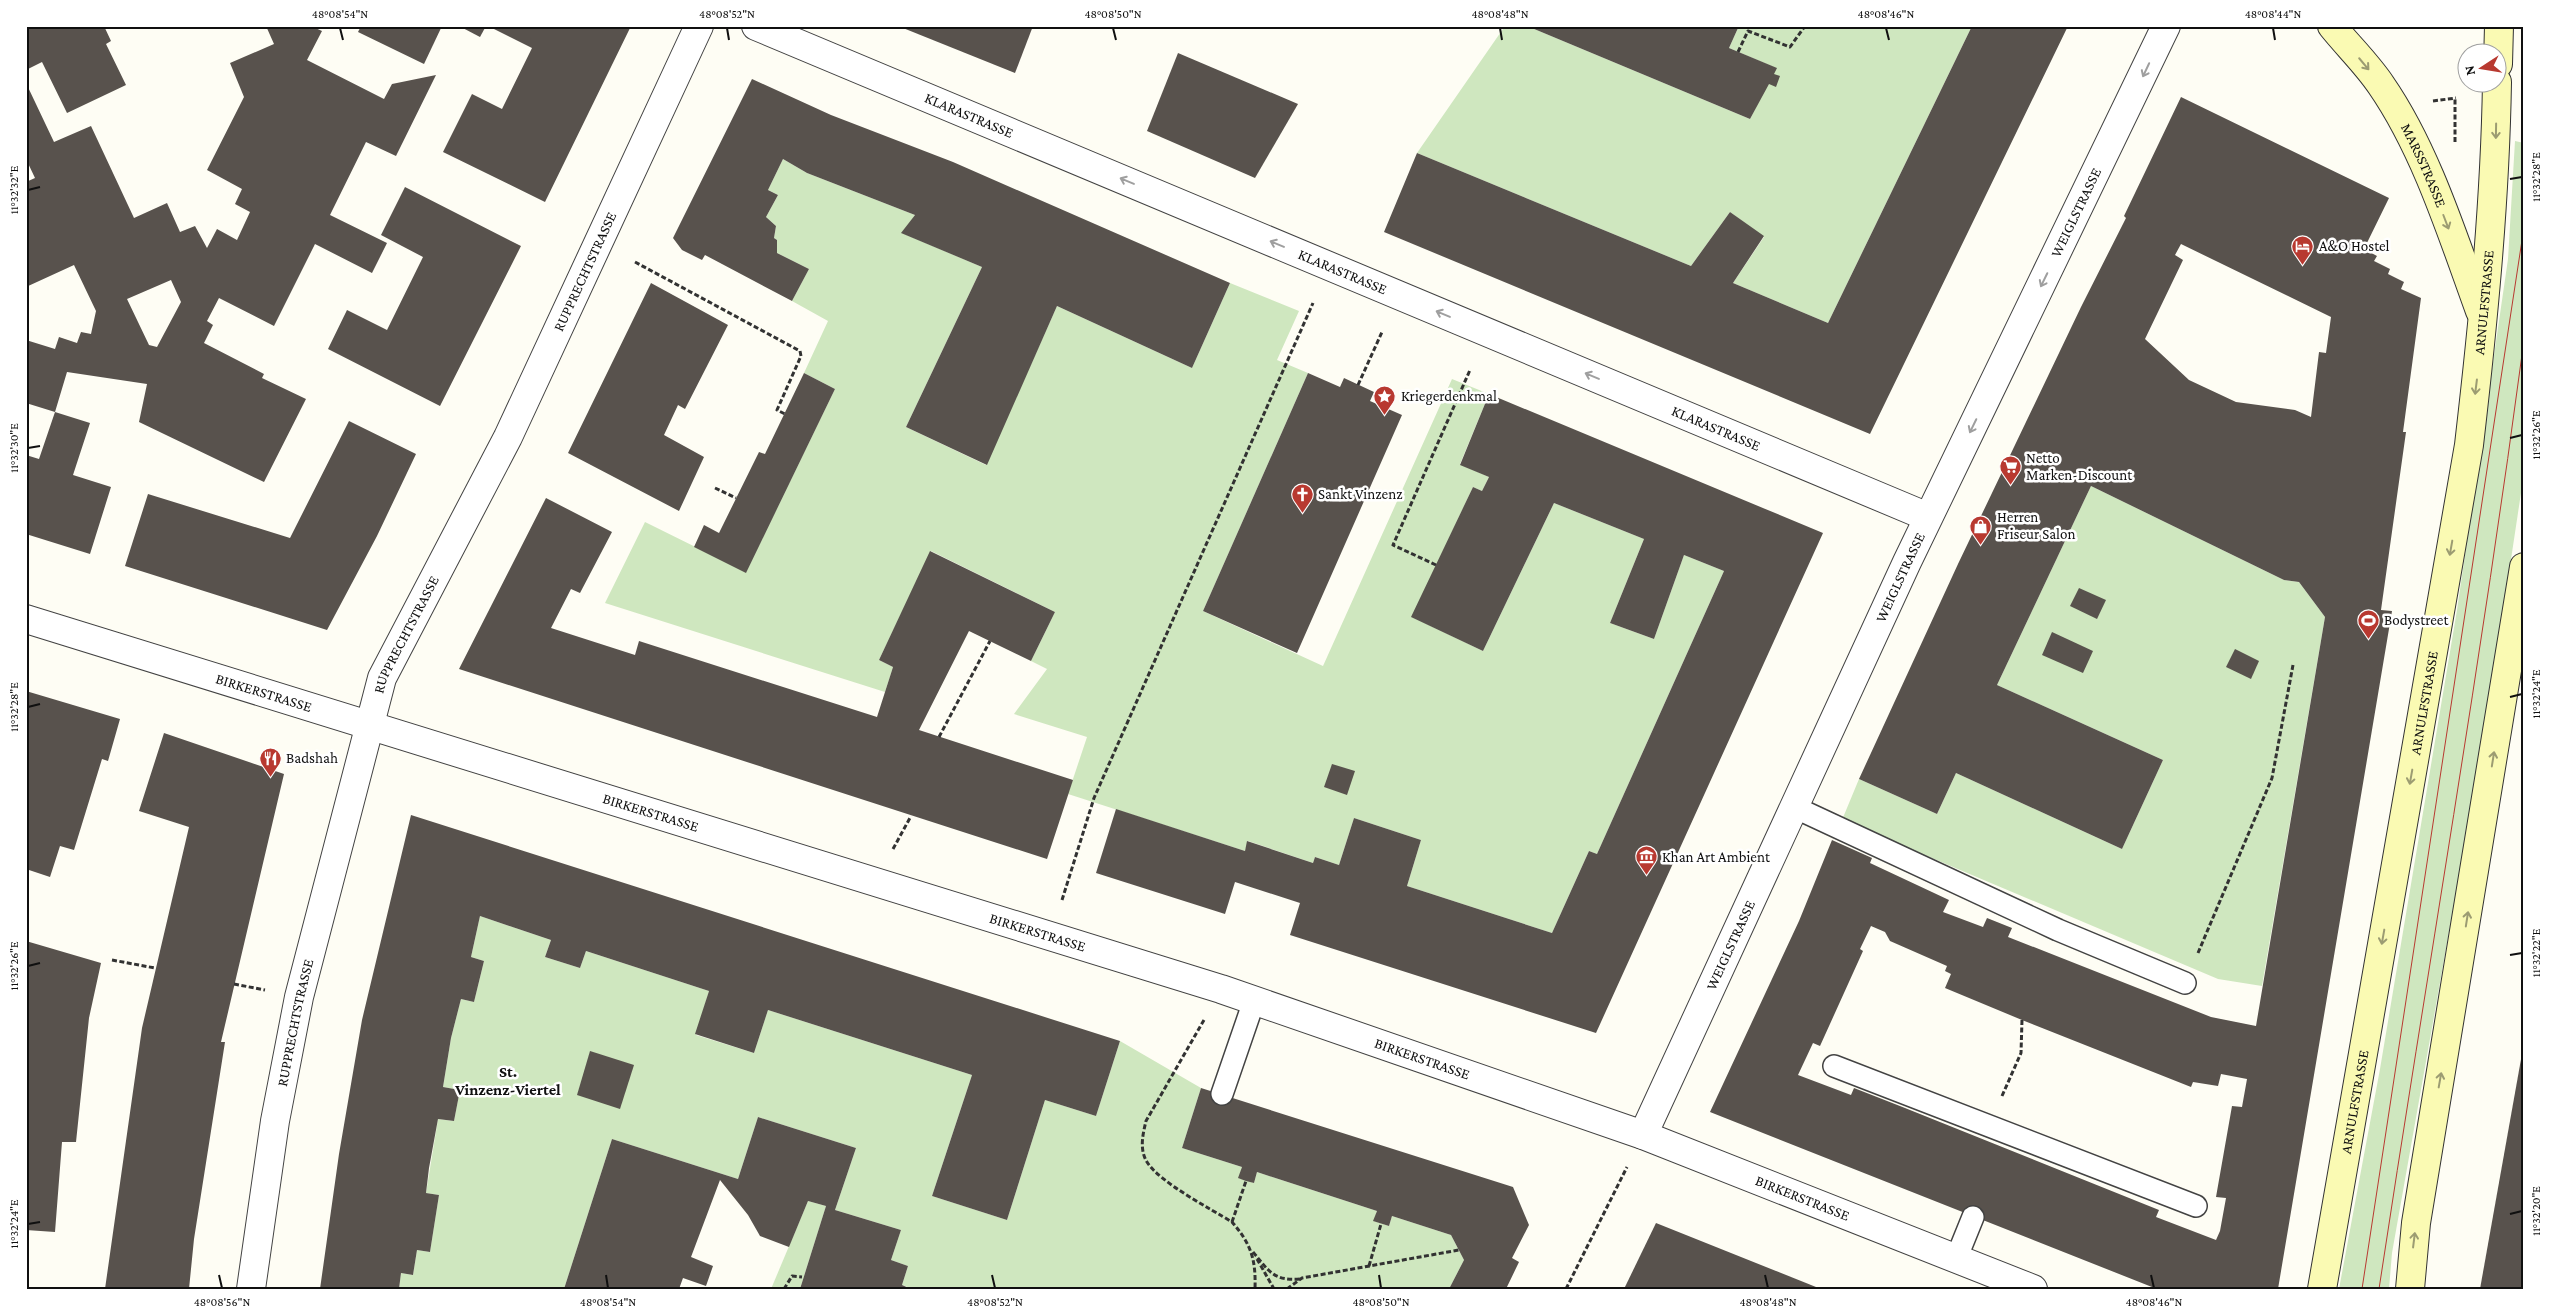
<svg xmlns="http://www.w3.org/2000/svg" width="2550" height="1315" viewBox="0 0 2550 1315" font-family="'Crimson Pro',serif">
	<style>
		.green { fill: #cfe7bf }
		.building { fill: #58524d; fill-rule: evenodd }
		.lines { fill: none; stroke-linecap: round; stroke-linejoin: round }
		.lane-casing { stroke: #434343; stroke-width: 24 }
		.street-casing { stroke: #434343; stroke-width: 30 }
		.secondary-casing { stroke: #323232; stroke-width: 30 }
		.path { stroke: #323232; stroke-width: 3; stroke-dasharray: 5 2.5; stroke-linecap: butt }
		.lane { stroke: #fff; stroke-width: 21 }
		.street { stroke: #fff; stroke-width: 28 }
		.secondary { stroke: #fafab3; stroke-width: 28 }
		.tram { stroke: #b83930; stroke-width: 1 }
		.oneway { stroke: #9c9c72 }
		.oneway2 { stroke: #9f9f9f }
		.ticks { fill: none; stroke: #101010; stroke-width: 2 }
		.labels { text-anchor: middle; stroke-width: 5; stroke-linejoin: round; paint-order: stroke }
		.street-label { font-size: 15px; fill: #101010; stroke: #fff }
		.poi-label { font-size: 15px; fill: #101010; stroke: #fff; text-anchor: start }
		.neighbourhood-label { font-size: 16px; font-weight: bold; fill: #101010; stroke: #fff }
		.neatline { fill: none; stroke: #101010; stroke-width: 2 }
		.ticks-label { font-size: 12px; text-anchor: middle; fill: #101010 }
	</style>
	<rect width="100%" height="100%" fill="#fefdf4"/>
	<g class="green">
		<polygon points="1505,26 1527,26 1750,119 1776,68 1729,48 1738,28 1734,26 1972,26 1828,323 1733,283 1764,237 1730,212 1691,266 1417,153"/>
		<polygon points="2515,141 2524,143 2524,473 2488,712 2392,1253 2389,1289 2339,1289 2380,1069 2457,610 2508,259"/>
		<polygon points="783,159 807,173 915,215 902,233 982,267 906,427 986,465 1057,306 1192,368 1230,283 1299,311 1277,360 1308,373 1203,611 1323,666 1452,379 1489,394 1460,464 1489,477 1482,491 1473,487 1412,617 1483,651 1554,503 1644,539 1610,623 1654,639 1684,555 1724,571 1597,854 1589,851 1552,933 1407,886 1421,840 1354,818 1339,865 1315,857 1313,863 1248,841 1245,851 1068,794 1087,737 1014,714 1047,669 1031,661 1055,612 931,551 879,660 893,667 885,692 605,603 645,522 746,572 835,389 804,373 828,321 792,301 809,269 777,253 777,240 774,238 776,226 766,217 778,195 768,190"/>
		<polygon points="2091,486 2284,580 2299,582 2325,617 2262,986 2218,979 1842,820 1859,779 1937,814 1956,773 2122,849 2163,760 1997,685"/>
		<polygon points="480,916 551,940 545,957 580,968 586,951 709,991 696,1035 754,1053 768,1010 972,1075 932,1196 1007,1220 1045,1100 1096,1116 1120,1041 1201,1088 1182,1148 1242,1167 1239,1178 1254,1183 1257,1172 1377,1211 1374,1221 1389,1226 1392,1216 1451,1235 1464,1260 1449,1289 913,1289 902,1285 908,1266 891,1260 901,1230 835,1210 856,1148 758,1117 738,1179 612,1139 564,1289 399,1289 401,1273 413,1275 417,1250 430,1252 439,1195 426,1193 438,1119 454,1121 460,1090 443,1087 451,1038 461,999 474,1002 484,961 471,957"/>
		<polygon points="808,1201 826,1206 800,1289 771,1289"/>
	</g>
	<g class="building">
		<polygon points="26,26 104,26 111,41 106,44 126,85 67,113 42,62 26,70"/>
		<path d="M266 26H311L322 31 307 60 384 99 392 84 436 75 396 156 366 142 330 215 387 243 372 273 315 244 274 326 219 298 207 321 213 325 204 343 264 374 262 378 306 399 264 482 139 422 147 384 67 372 55 412 26 403V340L55 349 59 337 77 343 81 332 91 334 96 311 74 265 26 287V182L35 178 26 159V83L54 142 91 126 134 218 167 203 180 232 195 226 207 248 217 229 237 240 250 212 235 204 242 189 207 170 244 97 230 63 274 44ZM171 280 181 302 157 347 149 345 127 299Z"/>
		<polygon points="361,26 442,26 424,64 358,32"/>
		<polygon points="459,26 486,26 480,37"/>
		<polygon points="488,26 631,26 545,202 443,152 472,94 502,109 532,48"/>
		<polygon points="898,26 1033,26 1015,73"/>
		<polygon points="1527,26 1734,26 1738,28 1729,48 1777,68 1774,74 1780,76 1776,87 1769,84 1750,119"/>
		<polygon points="1972,26 2068,26 1870,434 1384,232 1417,153 1691,266 1730,212 1764,236 1733,283 1828,323"/>
		<polygon points="1178,53 1298,104 1255,178 1147,131"/>
		<polygon points="752,79 831,115 953,162 1230,283 1192,368 1057,306 987,465 906,427 982,267 901,233 915,215 807,173 783,159 768,190 778,195 766,217 776,226 774,238 777,240 777,253 809,269 792,301 705,255 702,260 682,250 673,238"/>
		<path d="M2181 97 2389 198 2364 249 2377 256 2374 261 2390 269 2388 274 2404 282 2401 289 2421 298 2403 432H2406L2381 610 2392 611 2278 1289H2157L1710 1112 1799 921 1832 840 1872 858 1870 863 1949 900 1943 912 1983 927 1987 918 2012 928 2008 937 2049 953 2211 1017 2256 1026 2325 617 2299 582 2284 580 2091 486 1997 685 2163 760 2122 849 1956 773 1937 814 1859 779 1958 564 2081 307 2126 218 2124 216ZM2181 244 2331 317 2326 353 2319 352 2311 417 2295 410 2236 402 2189 380 2145 339 2183 260 2175 255ZM1871 926 1885 932 1890 941 1947 966 1945 971 1951 974 1945 988 2022 1020 2191 1087 2193 1082 2218 1086 2221 1074 2247 1079 2242 1107 2232 1106 2216 1197 2226 1198 2220 1231 2216 1240 2156 1217 2159 1210 1905 1108 1854 1088 1851 1095 1798 1075 1813 1043 1820 1046 1863 951 1860 949Z"/>
		<polygon points="405,187 521,246 440,406 328,349 347,310 387,330 423,257 381,235"/>
		<polygon points="651,283 728,325 685,409 678,405 664,435 704,457 679,511 568,453"/>
		<polygon points="804,373 835,389 746,573 694,547 704,525 719,533 759,452 765,454"/>
		<polygon points="1308,373 1340,387 1344,378 1374,392 1370,401 1402,415 1297,653 1203,611"/>
		<polygon points="1489,394 1823,533 1596,1033 1290,935 1300,903 1235,882 1225,914 1096,873 1116,809 1245,851 1247,841 1313,863 1315,857 1339,865 1354,818 1421,840 1407,886 1552,933 1589,851 1597,854 1724,571 1684,555 1654,639 1610,623 1644,539 1554,503 1483,651 1411,617 1473,487 1482,491 1489,477 1460,465"/>
		<polygon points="55,412 90,423 73,475 111,487 90,554 26,534 26,455 39,459"/>
		<polygon points="349,421 416,454 377,536 327,630 125,566 148,494 290,538"/>
		<polygon points="546,498 612,532 580,593 571,589 551,628 635,655 639,641 877,717 893,667 879,660 930,551 1055,612 1031,661 969,631 919,730 1073,780 1047,859 459,669"/>
		<polygon points="2079,588 2106,600 2097,619 2070,606"/>
		<polygon points="2052,632 2093,651 2083,673 2042,655"/>
		<polygon points="2235,649 2259,661 2251,679 2226,667"/>
		<polygon points="26,691 120,719 108,761 102,759 74,850 60,846 50,877 26,869"/>
		<polygon points="164,733 284,774 221,1042 225,1042 194,1239 189,1289 105,1289 142,1028 189,827 139,811"/>
		<polygon points="1332,764 1355,771 1347,795 1324,787"/>
		<polygon points="411,815 1120,1041 1096,1116 1045,1100 1007,1220 932,1196 972,1075 768,1010 754,1053 695,1034 709,991 586,951 580,968 545,957 551,940 480,916 471,957 484,961 474,1002 461,999 451,1038 443,1087 460,1090 454,1121 438,1119 429,1168 426,1193 439,1195 430,1252 417,1250 413,1275 401,1273 399,1289 320,1289 339,1154 362,1020"/>
		<polygon points="26,941 101,963 89,1018 76,1142 62,1142 55,1232 26,1230"/>
		<polygon points="2523,1048 2524,1289 2480,1289"/>
		<polygon points="590,1051 634,1065 620,1109 577,1095"/>
		<polygon points="1201,1088 1513,1187 1529,1225 1512,1258 1519,1262 1506,1289 1449,1289 1464,1260 1451,1235 1392,1216 1389,1226 1373,1221 1377,1211 1257,1172 1254,1183 1246,1181 1238,1178 1242,1167 1182,1148"/>
		<polygon points="758,1117 856,1148 835,1210 901,1230 891,1260 908,1266 902,1285 911,1289 800,1289 826,1206 808,1201 789,1247 760,1236 748,1215 720,1180 691,1257 713,1266 706,1286 683,1278 679,1289 564,1289 612,1139 738,1179"/>
		<polygon points="1656,1223 1821,1289 1624,1289"/>
	</g>
	<g class="lines">
		<defs>
			<g id="lane">
				<polyline points="1794,807 2058,930 2185,983"/>
				<polyline points="1834,1066 2196,1206"/>
				<polyline points="1222,1094 1254,1001"/>
				<polyline points="1956,1259 1973,1217"/>
			</g>
			<g id="street">
				<path id="s1" d="M756 26 1928 517"/>
				<path id="s2" d="M26 619 1221 989 1643 1135 2033 1289"/>
				<path id="s3" d="M1643 1135 1907 562 2166 26"/>
				<path id="s4" d="M251 1289 275 1121 299 997 382 678 508 437 699 26"/>
			</g>
			<g id="secondary">
				<path id="s5" d="M2332 26C2348 46 2367 64 2381 85 2426 150 2453 237 2480 311"/>
				<polyline points="2498,64 2499,26"/>
				<path id="s6" d="M2322 1289 2469 445C2483 324 2495 204 2497 82"/>
				<polyline points="2410,1289 2416,1223 2524,567"/>
			</g>
		</defs>
		<use href="#lane" class="lane-casing"/>
		<use href="#street" class="street-casing"/>
		<use href="#secondary" class="secondary-casing"/>
		<g class="path">
			<polyline points="1738,52 1748,31 1790,47 1805,26"/>
			<polyline points="2433,101 2456,98"/>
			<polyline points="2455,142 2455,97"/>
			<polyline points="635,262 800,351 801,356 777,410 785,414"/>
			<polyline points="1358,385 1382,332"/>
			<polyline points="715,488 736,498"/>
			<polyline points="1436,565 1393,545 1470,370"/>
			<polyline points="939,737 990,641"/>
			<polyline points="893,849 911,816"/>
			<polyline points="1062,900 1094,798 1313,303"/>
			<polyline points="2198,953 2272,778 2293,665"/>
			<polyline points="112,960 155,968"/>
			<polyline points="234,984 265,990"/>
			<path d="M1204 1020 1146 1121C1143 1134 1139 1149 1147 1162 1159 1182 1211 1209 1232 1222 1251 1244 1256 1259 1255 1289"/>
			<polyline points="2002,1096 2021,1053 2022,1020"/>
			<polyline points="1232,1222 1246,1181"/>
			<path d="M1253 1252C1269 1271 1273 1281 1300 1279"/>
			<polyline points="1257,1259 1274,1289"/>
			<polyline points="1369,1266 1381,1224"/>
			<polyline points="784,1289 792,1276 802,1277"/>
			<polyline points="1287,1289 1302,1278 1459,1250"/>
			<polyline points="1566,1289 1627,1167"/>
		</g>
		<use href="#lane" class="lane"/>
		<use href="#street" class="street"/>
		<use href="#secondary" class="secondary"/>
		<g class="tram">
			<polyline points="2362,1289 2524,227"/>
			<path d="M2379 1289C2427 972 2482 657 2524 340"/>
		</g>
	</g>
	<defs><path id="oneway-shaft" d="M-6 0H5M1.5-3L5.5 0L1.5 3" fill="none" stroke-width="1.6" stroke-linecap="round" stroke-linejoin="round" transform="scale(1.25)"/></defs>
	<g class="oneway">
		<use href="#oneway-shaft" transform="translate(2364 64) rotate(50)"/>
		<use href="#oneway-shaft" transform="translate(2496 131) rotate(91)"/>
		<use href="#oneway-shaft" transform="translate(2446 222) rotate(69)"/>
		<use href="#oneway-shaft" transform="translate(2476 387) rotate(97)"/>
		<use href="#oneway-shaft" transform="translate(2451 548) rotate(100)"/>
		<use href="#oneway-shaft" transform="translate(2493 759) rotate(-81)"/>
		<use href="#oneway-shaft" transform="translate(2411 777) rotate(100)"/>
		<use href="#oneway-shaft" transform="translate(2467 919) rotate(-81)"/>
		<use href="#oneway-shaft" transform="translate(2383 937) rotate(100)"/>
		<use href="#oneway-shaft" transform="translate(2440 1080) rotate(-80)"/>
		<use href="#oneway-shaft" transform="translate(2414 1240) rotate(-83)"/>
	</g>
	<g class="oneway2">
		<use href="#oneway-shaft" transform="translate(2146 70) rotate(115)"/>
		<use href="#oneway-shaft" transform="translate(1127 181) rotate(-157)"/>
		<use href="#oneway-shaft" transform="translate(1277 244) rotate(-157)"/>
		<use href="#oneway-shaft" transform="translate(2044 280) rotate(116)"/>
		<use href="#oneway-shaft" transform="translate(1443 314) rotate(-157)"/>
		<use href="#oneway-shaft" transform="translate(1592 376) rotate(-157)"/>
		<use href="#oneway-shaft" transform="translate(1973 426) rotate(116)"/>
	</g>
	<path class="ticks" d="M340 28 343 40M727 28 729 40M1113 28 1116 40M1500 28 1502 40M1886 28 1889 40M2273 28 2275 40M2510 179 2522 177M28 190 40 187M2510 438 2522 435M28 448 40 446M2510 697 2522 694M28 707 40 704M2510 955 2522 953M28 966 40 963M2510 1214 2522 1211M28 1224 40 1222M219 1275 222 1288M606 1275 608 1288M992 1275 995 1288M1379 1275 1381 1288M1765 1275 1768 1288M2151 1275 2154 1288"/>
	<defs>
		<symbol id="hotel-pin" viewBox="-11 -11 22 30"><path d="M0 17L-7.5 6A9.5 9.5 0 1 1 7.5 6Z" fill="#b83930" stroke="#fff"/><path d="M-6-4.5h1.5V1H6V5H4.5V3h-9V5H-6ZM-4 0a1.8 1.8 0 1 1 3.6 0ZM.5 0V-2.5h3Q6-2.5 6 0Z" fill="#fff"/></symbol>
		<symbol id="sight-pin" viewBox="-11 -11 22 30"><path d="M0 17L-7.5 6A9.5 9.5 0 1 1 7.5 6Z" fill="#b83930" stroke="#fff"/><path d="M0-6L1.8-2.2L6-1.7L2.9 1.2L3.7 5.4L0 3.3L-3.7 5.4L-2.9 1.2L-6-1.7L-1.8-2.2Z" fill="#fff"/></symbol>
		<symbol id="supermarket-pin" viewBox="-11 -11 22 30"><path d="M0 17L-7.5 6A9.5 9.5 0 1 1 7.5 6Z" fill="#b83930" stroke="#fff"/><path d="M-6-5.5h2.5l.6 2H6L4.5 2H-2.5L-4.4-4H-6ZM-1.5 3.2a1.3 1.3 0 1 0 .1 0ZM3 3.2a1.3 1.3 0 1 0 .1 0Z" fill="#fff"/></symbol>
		<symbol id="church-pin" viewBox="-11 -11 22 30"><path d="M0 17L-7.5 6A9.5 9.5 0 1 1 7.5 6Z" fill="#b83930" stroke="#fff"/><path d="M-1.2-6h2.4v3.5h3.3v2.4h-3.3V6h-2.4V-.1h-3.3v-2.4h3.3Z" fill="#fff"/></symbol>
		<symbol id="shop-pin" viewBox="-11 -11 22 30"><path d="M0 17L-7.5 6A9.5 9.5 0 1 1 7.5 6Z" fill="#b83930" stroke="#fff"/><path d="M-5-2.5h2.3a2.7 3.5 0 0 1 5.4 0H5L5.5 6h-11ZM-1.5-2.5h3a1.5 2.3 0 0 0-3 0Z" fill="#fff"/></symbol>
		<symbol id="stadium-pin" viewBox="-11 -11 22 30"><path d="M0 17L-7.5 6A9.5 9.5 0 1 1 7.5 6Z" fill="#b83930" stroke="#fff"/><path d="M0-5a6.5 5 0 1 0 0 10a6.5 5 0 1 0 0-10ZM-3.5-1.8h7v3.6h-7Z" fill="#fff"/></symbol>
		<symbol id="restaurant-pin" viewBox="-11 -11 22 30"><path d="M0 17L-7.5 6A9.5 9.5 0 1 1 7.5 6Z" fill="#b83930" stroke="#fff"/><path d="M-5-6h1v4h1v-4h1v4h1v-4h1v5L-1.5 .5V6h-2V.5L-5-1ZM5-6V6H3V1.5H1.5Q1.5-4 5-6Z" fill="#fff"/></symbol>
		<symbol id="museum-pin" viewBox="-11 -11 22 30"><path d="M0 17L-7.5 6A9.5 9.5 0 1 1 7.5 6Z" fill="#b83930" stroke="#fff"/><path d="M0-6L6-3V-2H-6V-3ZM-5-1h2V3h-2ZM-1-1h2V3h-2ZM3-1h2V3H3ZM-6 4H6V6H-6Z" fill="#fff"/></symbol>
	</defs>
	<g fill-rule="evenodd">
		<use href="#hotel-pin" x="2290" y="234" width="25" height="34"/>
		<use href="#sight-pin" x="1372" y="384" width="25" height="34"/>
		<use href="#supermarket-pin" x="1998" y="454" width="25" height="34"/>
		<use href="#church-pin" x="1290" y="482" width="25" height="34"/>
		<use href="#shop-pin" x="1968" y="514" width="25" height="34"/>
		<use href="#stadium-pin" x="2356" y="608" width="25" height="34"/>
		<use href="#restaurant-pin" x="258" y="746" width="25" height="34"/>
		<use href="#museum-pin" x="1634" y="844" width="25" height="34"/>
	</g>
	<g class="labels">
		<g class="street-label">
			<text dy="5" stroke="none"><textPath href="#s1" startOffset="231">KLARASTRASSE</textPath></text>
			<text dy="5" stroke="none"><textPath href="#s5" startOffset="168">MARSSTRASSE</textPath></text>
			<text dy="5" stroke="none"><textPath href="#s3" startOffset="1019">WEIGLSTRASSE</textPath></text>
			<text dy="5" stroke="none"><textPath href="#s4" startOffset="1080">RUPPRECHTSTRASSE</textPath></text>
			<text dy="5" stroke="none"><textPath href="#s1" startOffset="636">KLARASTRASSE</textPath></text>
			<text dy="5" stroke="none"><textPath href="#s6" startOffset="1000">ARNULFSTRASSE</textPath></text>
			<text dy="5" stroke="none"><textPath href="#s1" startOffset="1041">KLARASTRASSE</textPath></text>
			<text dy="5" stroke="none"><textPath href="#s3" startOffset="614">WEIGLSTRASSE</textPath></text>
			<text dy="5" stroke="none"><textPath href="#s4" startOffset="675">RUPPRECHTSTRASSE</textPath></text>
			<text dy="5" stroke="none"><textPath href="#s2" startOffset="249">BIRKERSTRASSE</textPath></text>
			<text dy="5" stroke="none"><textPath href="#s6" startOffset="595">ARNULFSTRASSE</textPath></text>
			<text dy="5" stroke="none"><textPath href="#s2" startOffset="654">BIRKERSTRASSE</textPath></text>
			<text dy="5" stroke="none"><textPath href="#s2" startOffset="1059">BIRKERSTRASSE</textPath></text>
			<text dy="5" stroke="none"><textPath href="#s3" startOffset="209">WEIGLSTRASSE</textPath></text>
			<text dy="5" stroke="none"><textPath href="#s4" startOffset="270">RUPPRECHTSTRASSE</textPath></text>
			<text dy="5" stroke="none"><textPath href="#s2" startOffset="1464">BIRKERSTRASSE</textPath></text>
			<text dy="5" stroke="none"><textPath href="#s6" startOffset="190">ARNULFSTRASSE</textPath></text>
			<text dy="5" stroke="none"><textPath href="#s2" startOffset="1869">BIRKERSTRASSE</textPath></text>
		</g>
		<g class="poi-label">
			<text x="2319" y="251">A&amp;O Hostel</text>
			<text x="1401" y="401">Kriegerdenkmal</text>
			<text x="2026" y="463">Netto<tspan x="2026" dy="17">Marken-Discount</tspan></text>
			<text x="1318" y="499">Sankt Vinzenz</text>
			<text x="1997" y="522">Herren<tspan x="1997" dy="17">Friseur Salon</tspan></text>
			<text x="2384" y="625">Bodystreet</text>
			<text x="286" y="763">Badshah</text>
			<text x="1662" y="862">Khan Art Ambient</text>
		</g>
		<g class="neighbourhood-label">
			<text x="508" y="1077">St.<tspan x="508" dy="18">Vinzenz-Viertel</tspan></text>
		</g>
	</g>
	<rect width="2550" height="1315" fill="none" stroke="#ffffff" stroke-width="55"/>
	<g transform="translate(2482 68) rotate(258)"><circle r="24" fill="#ffffff" stroke="#9f9f9f"/>
	<path d="M0-4L9 19L0 12L-9 19Z" fill="#b83930"/>
	<text y="-8" font-size="14" font-weight="bold" text-anchor="middle" fill="#101010">N</text>
	</g>
	<rect x="28" y="28" width="2494" height="1260" class="neatline"/>
	<g class="ticks-label">
		<text x="340" y="18">48°08'54"N</text>
		<text x="727" y="18">48°08'52"N</text>
		<text x="1113" y="18">48°08'50"N</text>
		<text x="1500" y="18">48°08'48"N</text>
		<text x="1886" y="18">48°08'46"N</text>
		<text x="2273" y="18">48°08'44"N</text>
		<text transform="translate(2536 177) rotate(-90)" y="4">11°32'28"E</text>
		<text transform="translate(14 190) rotate(-90)" y="4">11°32'32"E</text>
		<text transform="translate(2536 435) rotate(-90)" y="4">11°32'26"E</text>
		<text transform="translate(14 448) rotate(-90)" y="4">11°32'30"E</text>
		<text transform="translate(2536 694) rotate(-90)" y="4">11°32'24"E</text>
		<text transform="translate(14 707) rotate(-90)" y="4">11°32'28"E</text>
		<text transform="translate(2536 953) rotate(-90)" y="4">11°32'22"E</text>
		<text transform="translate(14 966) rotate(-90)" y="4">11°32'26"E</text>
		<text transform="translate(2536 1211) rotate(-90)" y="4">11°32'20"E</text>
		<text transform="translate(14 1224) rotate(-90)" y="4">11°32'24"E</text>
		<text x="222" y="1306">48°08'56"N</text>
		<text x="608" y="1306">48°08'54"N</text>
		<text x="995" y="1306">48°08'52"N</text>
		<text x="1381" y="1306">48°08'50"N</text>
		<text x="1768" y="1306">48°08'48"N</text>
		<text x="2154" y="1306">48°08'46"N</text>
	</g>
</svg>
